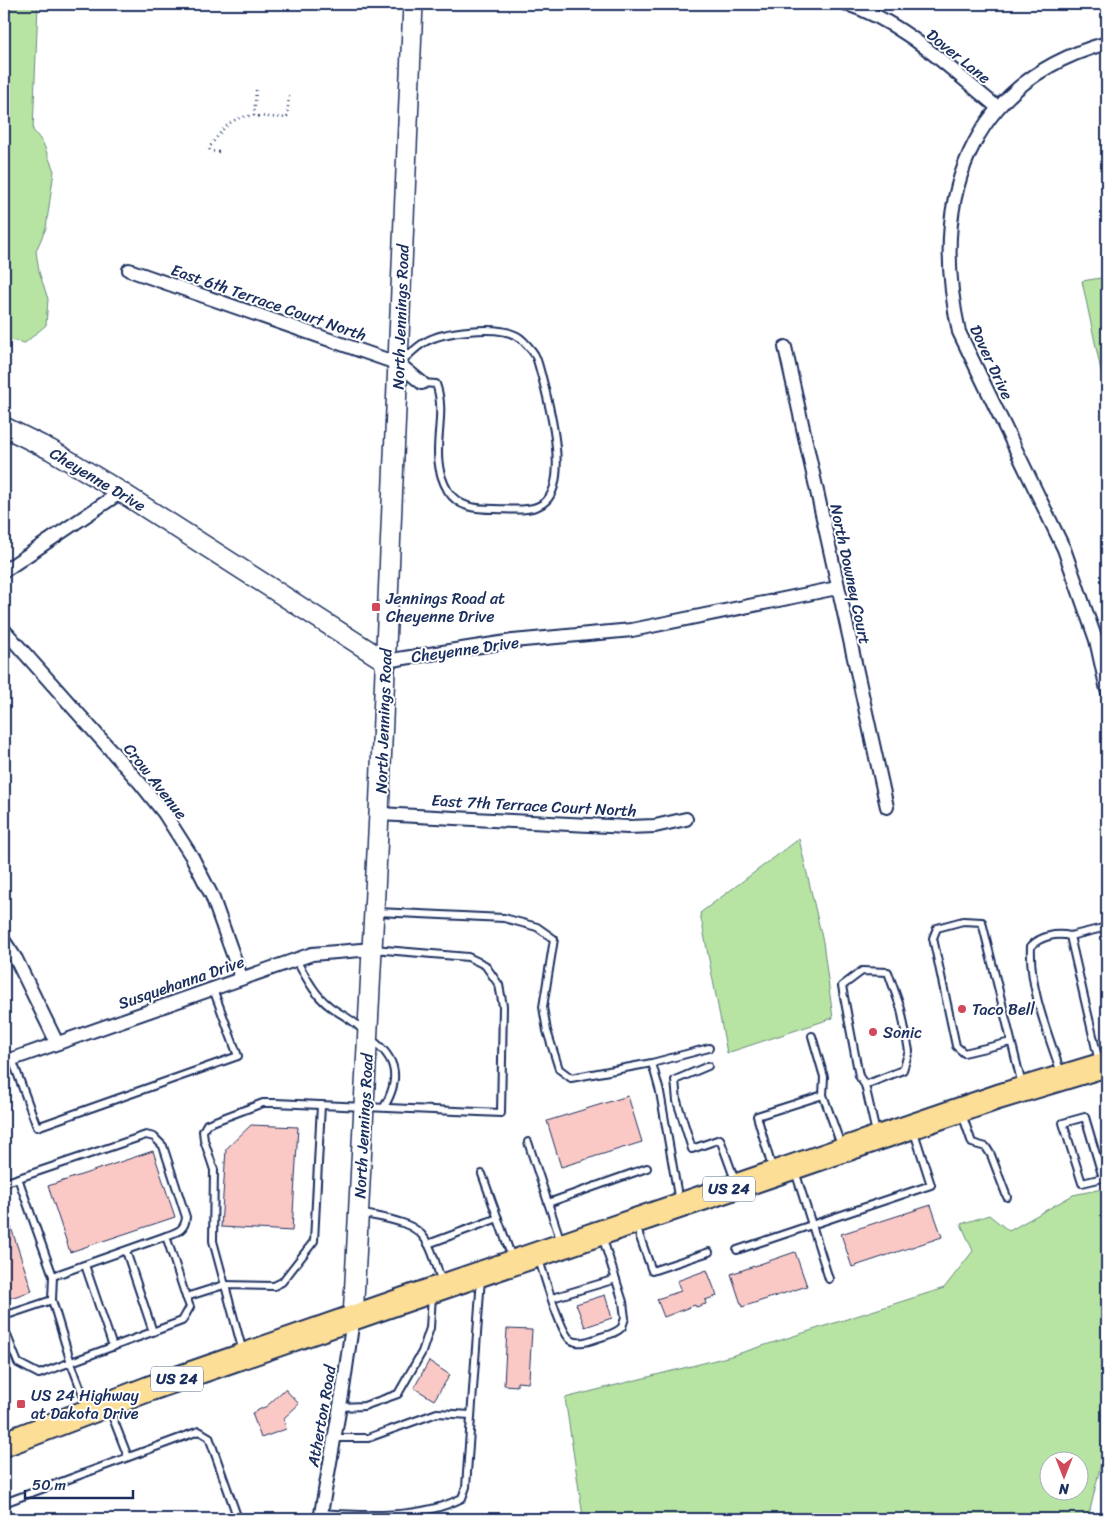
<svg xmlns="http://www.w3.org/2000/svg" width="1111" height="1523" viewBox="0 0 1111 1523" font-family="Sriracha,sans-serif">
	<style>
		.green { fill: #b7e4a2; stroke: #698a80; fill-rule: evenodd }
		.building { fill: #fac9c6; stroke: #1b2f5e }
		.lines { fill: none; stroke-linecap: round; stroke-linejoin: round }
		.lane-casing { stroke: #1b2f5e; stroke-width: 10 }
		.street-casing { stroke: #1b2f5e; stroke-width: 16 }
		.secondary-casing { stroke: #1b2f5e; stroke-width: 22 }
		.highway-casing { stroke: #1b2f5e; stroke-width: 28 }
		.path { stroke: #1b2f5e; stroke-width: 2.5; stroke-dasharray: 1 4; stroke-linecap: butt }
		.lane { stroke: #fff; stroke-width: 6 }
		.street { stroke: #fff; stroke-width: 12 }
		.secondary { stroke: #fff; stroke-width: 19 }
		.highway { stroke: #fcde96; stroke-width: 24 }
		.poi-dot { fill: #d1495b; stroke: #fff; stroke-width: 2 }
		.labels { text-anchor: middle; stroke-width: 4; stroke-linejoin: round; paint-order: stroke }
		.shield { fill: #fff; stroke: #5f6d8e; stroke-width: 1 }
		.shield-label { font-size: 15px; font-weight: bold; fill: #1b2f5e }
		.street-label { font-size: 16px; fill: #1b2f5e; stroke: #fff }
		.poi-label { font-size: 16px; fill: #1b2f5e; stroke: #fff; text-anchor: start }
	</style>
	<rect width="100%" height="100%" fill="#fff"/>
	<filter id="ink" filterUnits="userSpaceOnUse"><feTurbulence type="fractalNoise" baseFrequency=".02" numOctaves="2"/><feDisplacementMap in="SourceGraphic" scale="10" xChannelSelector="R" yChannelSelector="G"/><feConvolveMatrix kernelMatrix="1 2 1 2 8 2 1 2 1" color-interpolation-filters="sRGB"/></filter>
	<g filter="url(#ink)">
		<g class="green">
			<polygon points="4,4 38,4 33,130 43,143 54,171 46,228 36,251 39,272 48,299 46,325 25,343 4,339"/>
			<polygon points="1107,277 1107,399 1082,281"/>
			<polygon points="799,839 823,942 833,1018 727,1053 700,913"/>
			<path d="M1107 1188V1405L1105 1446 1088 1519H563L583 1516 565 1398 731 1356 944 1288 973 1251 961 1224 989 1215 1009 1231 1073 1195ZM1078 1460V1490H1048V1460Z"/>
		</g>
		<g class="building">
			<polygon points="628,1096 642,1142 561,1167 547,1121"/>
			<polygon points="251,1125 298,1127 292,1231 221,1227 226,1149"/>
			<polygon points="153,1151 175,1217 70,1252 48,1186"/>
			<polygon points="931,1205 942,1237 852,1267 841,1234"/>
			<polygon points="6,1212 32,1291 4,1300 4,1213"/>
			<polygon points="795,1252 807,1286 742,1307 731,1274"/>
			<polygon points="707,1270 717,1296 705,1300 706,1304 696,1307 695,1305 664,1317 657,1299 681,1291 677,1281"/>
			<polygon points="605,1295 612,1318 585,1327 576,1304"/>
			<polygon points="507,1329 532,1330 529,1379 528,1383 517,1382 517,1386 504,1385"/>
			<polygon points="429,1361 450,1375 434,1400 414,1388"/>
			<polygon points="285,1389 299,1404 284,1418 286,1429 261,1438 252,1413 267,1406"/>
		</g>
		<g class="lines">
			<defs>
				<g id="lane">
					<path d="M401 362C409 355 416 347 425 342 444 331 497 325 517 336 523 339 529 347 533 352 538 358 539 369 542 377 549 404 569 478 546 501 534 513 510 509 495 509 476 509 459 508 448 491 426 454 449 419 436 384L422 383"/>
					<polyline points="377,912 504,918 537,927 554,939 543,1007 547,1031 559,1069 571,1078 652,1063 660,1092 679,1202"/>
					<polyline points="1070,936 1107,927"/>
					<path d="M296 960C305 975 314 994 328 1005 340 1015 354 1019 363 1031"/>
					<polyline points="812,1036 824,1077 823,1095"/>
					<path d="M372 1040C398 1059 400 1080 384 1107"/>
					<polyline points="1011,1042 964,1053 956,1046 933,938 937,928 963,921 982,922 1022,1085"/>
					<polyline points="12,1059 37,1127 238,1056 213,989"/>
					<polyline points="652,1063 709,1048"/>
					<polyline points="708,1066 675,1080 677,1101 692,1149 720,1139 736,1183"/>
					<path d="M1061 1073C1048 1033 1029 989 1031 946 1041 936 1056 933 1070 936L1099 1062"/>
					<polyline points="865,1085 903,1070 909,1051 901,1009 888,972 862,971 842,986 859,1076 865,1085 876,1133"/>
					<polyline points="962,1114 972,1143 986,1147 991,1155 1007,1197"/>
					<polyline points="528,1142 561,1242"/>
					<polyline points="773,1171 757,1116 823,1095 841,1145"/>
					<polyline points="795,1171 829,1279"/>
					<polyline points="482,1174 512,1258"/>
					<polyline points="18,1178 53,1276 52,1300 71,1363 88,1408"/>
					<polyline points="1103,1178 1085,1117 1063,1123 1082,1183 1107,1177"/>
					<path d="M4 1183 146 1135 154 1137 163 1146 186 1217C185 1230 178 1232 166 1236L186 1297"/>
					<polyline points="548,1203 647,1168"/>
					<path d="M360 1213C380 1218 413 1220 425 1239 434 1251 437 1269 442 1283"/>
					<polyline points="636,1226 652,1271 709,1252"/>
					<polyline points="428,1244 498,1218"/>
					<polyline points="737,1250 931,1185 914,1132"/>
					<polyline points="126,1251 153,1332"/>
					<path d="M539 1260C544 1274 560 1333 571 1340 579 1345 589 1341 598 1338 606 1335 616 1334 622 1327L625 1318 623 1302 602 1236"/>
					<polyline points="85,1265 113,1347"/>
					<polyline points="53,1276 166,1236"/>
					<polyline points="552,1298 616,1279"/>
					<polyline points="4,1316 52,1300"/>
					<polyline points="4,1328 18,1363 39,1374 182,1321 190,1307 186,1297 224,1285 274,1286 282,1282 314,1241 321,1105"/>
					<polyline points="243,1352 213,1241 214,1170 204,1140 203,1131 207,1124 263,1103 275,1103 501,1113 503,1006 499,985 485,965 468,957 373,949"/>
					<polyline points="340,1407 364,1406 398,1394 422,1352 430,1328 432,1295"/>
					<polyline points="109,1408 128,1457"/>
					<polyline points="334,1438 368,1438 437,1413 471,1415"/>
					<polyline points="4,1503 199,1431 209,1437 238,1519"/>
					<path d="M321 1513C364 1516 422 1519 462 1498L466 1487 481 1278"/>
				</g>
				<g id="street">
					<path d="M847 4C904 22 951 70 997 107"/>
					<path d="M1107 43C967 82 930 200 959 332L1064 549 1096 640 1107 690"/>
					<polyline points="129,270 399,364 422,383"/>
					<polyline points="785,347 887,807"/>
					<polyline points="4,571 121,492"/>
					<polyline points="4,630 140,783 164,813 192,857 212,896 241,977"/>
					<polyline points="385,661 513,641 632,630 837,588"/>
					<polyline points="379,814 628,827 655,826 686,819"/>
					<polyline points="4,941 16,959 57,1043"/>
					<polyline points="4,1062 312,954 373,949"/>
					<polyline points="320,1519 343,1389 353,1319"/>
				</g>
				<g id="secondary">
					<polyline points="4,427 51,450 121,492 385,661"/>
					<polyline points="353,1319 379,814 413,4"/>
				</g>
				<polyline id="highway" points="4,1444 151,1388 398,1302 998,1097 1107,1064"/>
			</defs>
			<use href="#lane" class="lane-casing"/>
			<use href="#street" class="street-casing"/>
			<use href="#secondary" class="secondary-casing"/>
			<use href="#highway" class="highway-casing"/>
			<g class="path">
				<polyline points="256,90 254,116 287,118 289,96"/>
				<path d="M219 152 210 151 209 148C221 131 231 115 254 116"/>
			</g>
			<use href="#lane" class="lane"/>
			<use href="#street" class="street"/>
			<use href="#secondary" class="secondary"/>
			<use href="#highway" class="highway"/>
		</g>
	</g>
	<g class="poi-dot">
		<rect x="371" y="602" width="10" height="10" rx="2.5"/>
		<circle cx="962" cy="1009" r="5"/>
		<circle cx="873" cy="1032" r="5"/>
		<rect x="16" y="1399" width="10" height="10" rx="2.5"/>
	</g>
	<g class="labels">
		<g class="shield">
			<rect x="703" y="1176.5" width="52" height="25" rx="4"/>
			<rect x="151" y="1366.5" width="52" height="25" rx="4"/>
		</g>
		<g class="shield-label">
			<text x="729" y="1194">US 24</text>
			<text x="177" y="1384">US 24</text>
		</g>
		<g class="street-label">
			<text transform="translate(959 56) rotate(39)" y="6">Dover Lane</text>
			<text transform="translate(269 302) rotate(19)" y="6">East 6th Terrace Court North</text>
			<text transform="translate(400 317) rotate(-88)" y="6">North Jennings Road</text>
			<text transform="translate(992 362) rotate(65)" y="6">Dover Drive</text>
			<text transform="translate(98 479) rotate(31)" y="6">Cheyenne Drive</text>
			<text transform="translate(851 574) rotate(78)" y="6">North Downey Court</text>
			<text transform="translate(465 649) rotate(-8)" y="6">Cheyenne Drive</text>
			<text transform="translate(383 721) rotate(-88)" y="6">North Jennings Road</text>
			<text transform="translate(156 781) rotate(52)" y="6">Crow Avenue</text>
			<text transform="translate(534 805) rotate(3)" y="6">East 7th Terrace Court North</text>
			<text transform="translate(181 982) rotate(-19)" y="6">Susquehanna Drive</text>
			<text transform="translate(363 1126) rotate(-87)" y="6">North Jennings Road</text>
			<text transform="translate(321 1416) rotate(-80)" y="6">Atherton Road</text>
		</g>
		<g class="poi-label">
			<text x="386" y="604">Jennings Road at<tspan x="386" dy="18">Cheyenne Drive</tspan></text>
			<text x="972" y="1015">Taco Bell</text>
			<text x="883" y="1038">Sonic</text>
			<text x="31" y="1401">US 24 Highway<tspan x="31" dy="18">at Dakota Drive</tspan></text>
		</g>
	</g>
	<rect width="1111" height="1523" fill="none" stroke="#fff" stroke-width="20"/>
	<rect x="10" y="10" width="1091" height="1503" fill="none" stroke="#1b2f5e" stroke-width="2" filter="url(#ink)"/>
	<g transform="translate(1064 1476) rotate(180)"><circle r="24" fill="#ffffff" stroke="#a4acbf"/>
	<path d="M0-4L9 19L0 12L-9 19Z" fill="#d1495b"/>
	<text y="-8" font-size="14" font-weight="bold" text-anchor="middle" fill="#1b2f5e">N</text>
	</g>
	<path d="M25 1490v8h108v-8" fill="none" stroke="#1b2f5e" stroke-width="2.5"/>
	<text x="32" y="1490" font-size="15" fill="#1b2f5e" stroke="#ffffff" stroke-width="4" paint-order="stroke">50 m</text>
</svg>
